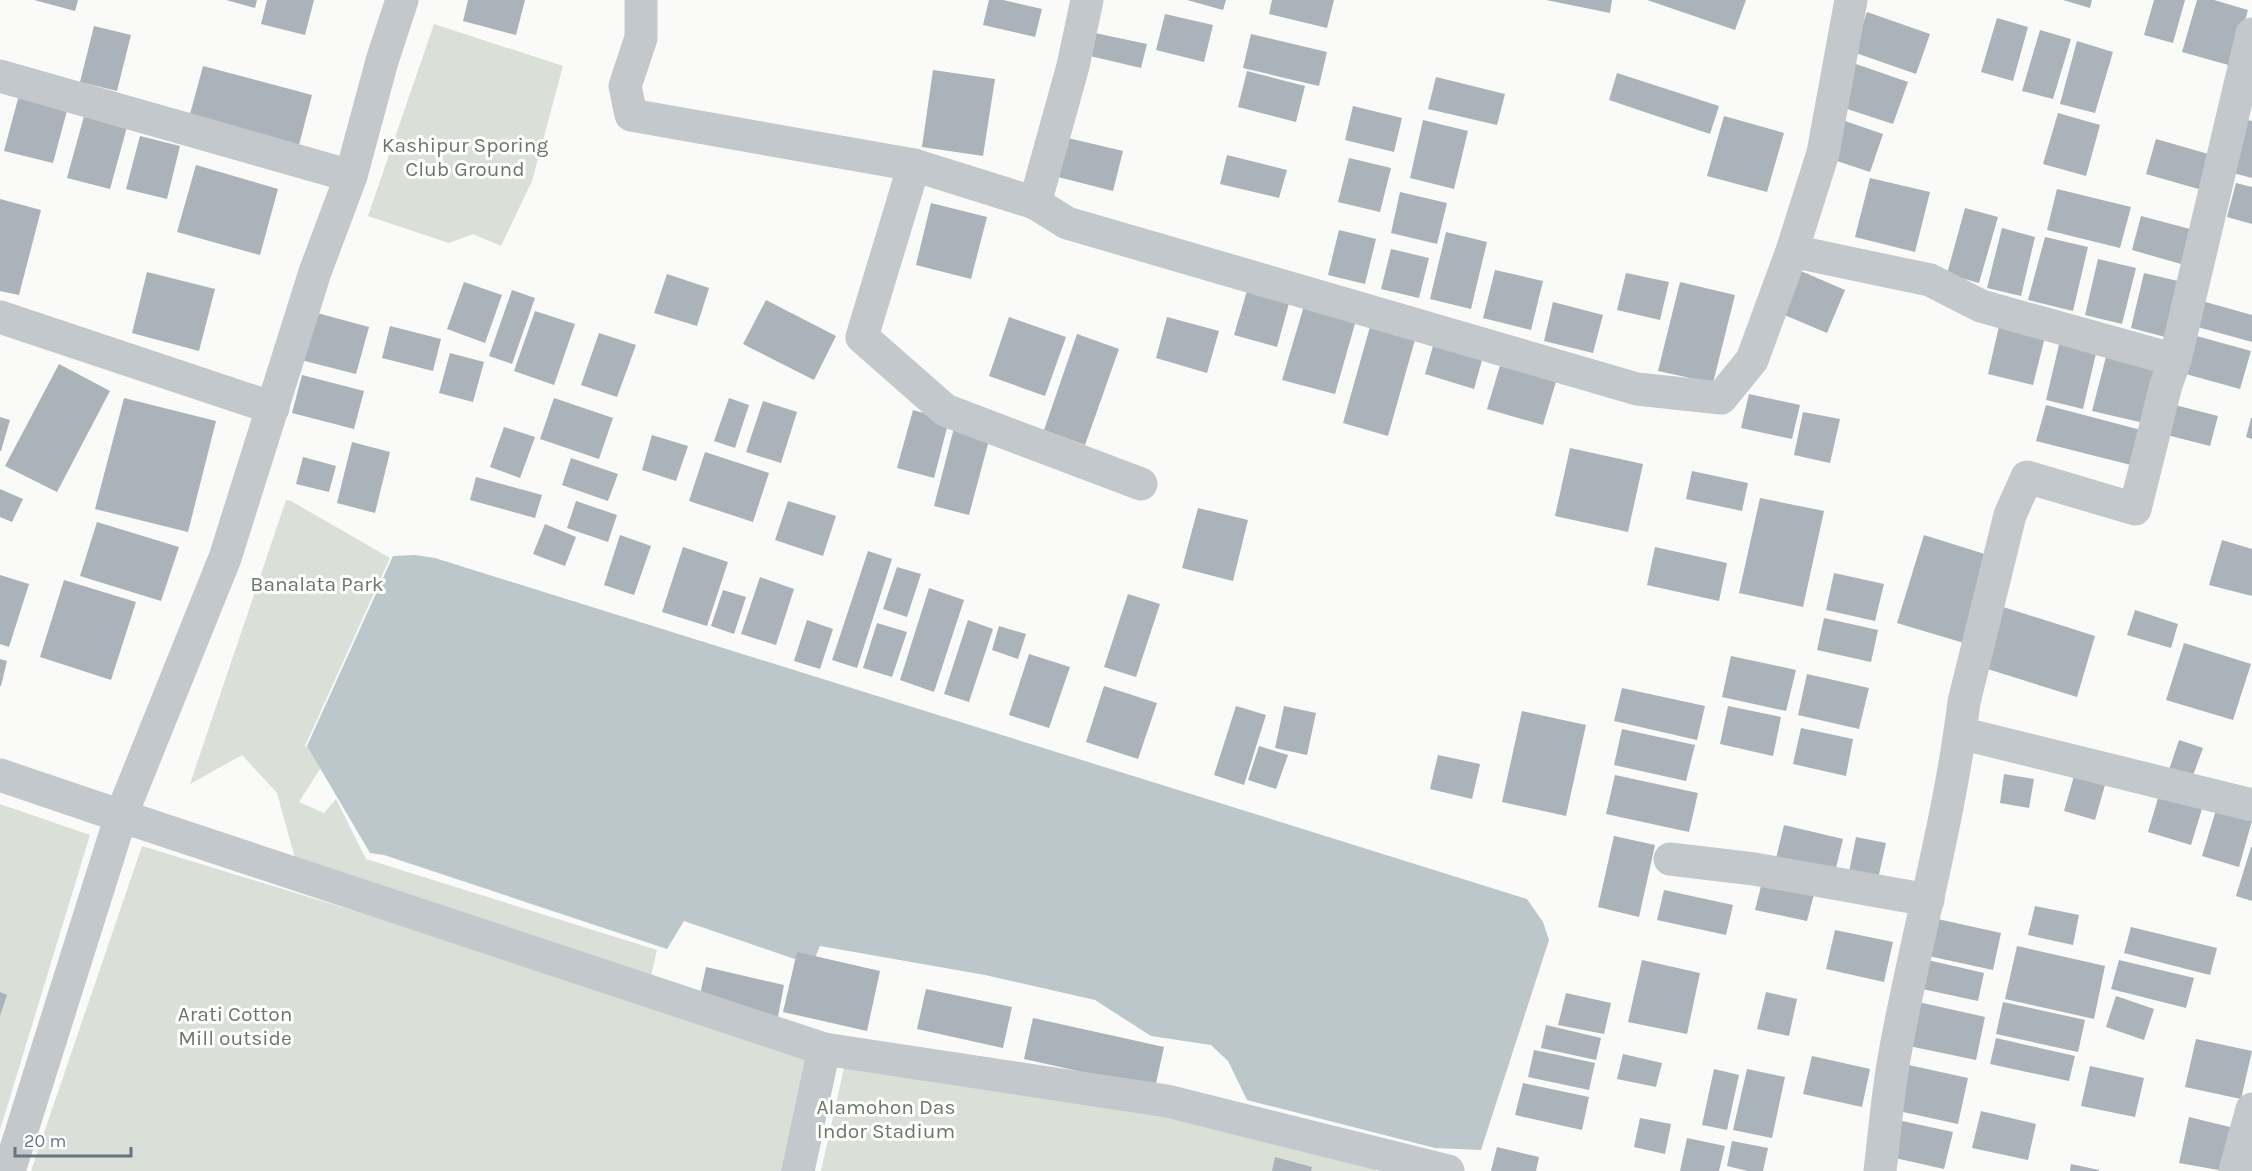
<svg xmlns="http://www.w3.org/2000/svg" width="2252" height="1171" viewBox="0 0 2252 1171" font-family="Karla,sans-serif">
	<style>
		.green { fill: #dadfd7 }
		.water { fill: #bbc7cb }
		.building { fill: #aab3b9 }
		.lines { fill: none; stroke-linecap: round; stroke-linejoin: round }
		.minor { stroke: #c3c8cc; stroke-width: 33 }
		.tertiary { stroke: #c3c8cc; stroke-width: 33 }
		.labels { text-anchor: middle; stroke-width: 6; stroke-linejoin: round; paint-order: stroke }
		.park-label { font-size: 21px; fill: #687a64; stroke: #fff }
	</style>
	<rect width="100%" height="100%" fill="#fafaf8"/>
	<g class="green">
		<polygon points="434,24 563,66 532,181 501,246 473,234 449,243 368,216"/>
		<polygon points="286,500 291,501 390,558 305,746 320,752 323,764 299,802 324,813 336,799 366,859 657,950 650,980 295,858 277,793 242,755 190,784"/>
		<polygon points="0,804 90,835 0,1130"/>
		<polygon points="142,846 812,1051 786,1171 31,1171"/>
		<polygon points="846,1059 1219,1120 1379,1160 1376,1171 821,1171"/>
	</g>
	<polygon class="water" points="415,555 435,558 1527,899 1543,922 1549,940 1481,1150 1435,1148 1247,1100 1228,1061 1211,1045 1151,1036 1095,1000 985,975 820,946 812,965 684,921 667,949 384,855 370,853 307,746 393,556"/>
	<g class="building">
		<polygon points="34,0 78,0 75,11"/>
		<polygon points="226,0 257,0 255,8"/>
		<polygon points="267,0 314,0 305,35 261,24"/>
		<polygon points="468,0 525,0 516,35 463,21"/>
		<polygon points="989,0 1003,0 1042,9 1035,37 983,25"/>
		<polygon points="1187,0 1226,0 1223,10"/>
		<polygon points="1272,0 1334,0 1327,28 1269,14"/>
		<polygon points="1546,0 1612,0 1610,13"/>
		<polygon points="1647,0 1746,0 1735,30"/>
		<polygon points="2063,0 2092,0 2090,8"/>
		<polygon points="2154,0 2185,0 2173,43 2144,35"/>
		<polygon points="2197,0 2214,0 2248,10 2232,66 2182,52"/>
		<polygon points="1867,12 1930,34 1916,74 1853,52"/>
		<polygon points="1165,14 1213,25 1204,62 1156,50"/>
		<polygon points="1997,18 2028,27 2013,81 1981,72"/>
		<polygon points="94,26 131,35 117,91 80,82"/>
		<polygon points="2040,30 2071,39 2053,99 2022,91"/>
		<polygon points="1095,33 1147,44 1141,68 1090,56"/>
		<polygon points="1251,34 1327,52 1319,86 1243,68"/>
		<polygon points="2077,41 2113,52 2095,113 2060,104"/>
		<polygon points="1853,63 1908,82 1893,124 1838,106"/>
		<polygon points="203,66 312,95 299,145 189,118"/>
		<polygon points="933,70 995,79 983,156 922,147"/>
		<polygon points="1247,71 1305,86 1296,122 1238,107"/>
		<polygon points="1617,73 1719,106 1710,134 1609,100"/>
		<polygon points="1436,77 1505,94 1497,125 1428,109"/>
		<polygon points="19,95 68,107 53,163 4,151"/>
		<polygon points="1353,106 1402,118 1394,152 1345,140"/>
		<polygon points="2058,113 2100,125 2086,176 2043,164"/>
		<polygon points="84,116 127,127 110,189 67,178"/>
		<polygon points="1724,116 1784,133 1767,192 1707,176"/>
		<polygon points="1423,120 1468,131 1454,189 1410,178"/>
		<polygon points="1842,120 1883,134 1870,172 1828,158"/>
		<polygon points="2248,120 2252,121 2252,178 2233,173"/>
		<polygon points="140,136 180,146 167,199 126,189"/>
		<polygon points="1068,138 1123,151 1113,191 1058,177"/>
		<polygon points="2156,139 2212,155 2202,190 2146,174"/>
		<polygon points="1227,155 1287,170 1279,198 1220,184"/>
		<polygon points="1349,158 1391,168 1380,212 1338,202"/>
		<polygon points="196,165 278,189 260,255 177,232"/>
		<polygon points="1870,178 1930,192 1915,252 1855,237"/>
		<polygon points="2236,183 2252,187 2252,224 2227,217"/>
		<polygon points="2057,189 2131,207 2120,248 2047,230"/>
		<polygon points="1400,192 1447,203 1437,244 1391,233"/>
		<polygon points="0,199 41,210 19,295 0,291"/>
		<polygon points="931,203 987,217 971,279 916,265"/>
		<polygon points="1965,208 1998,217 1979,283 1947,274"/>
		<polygon points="2141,216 2190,229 2181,264 2132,250"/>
		<polygon points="2002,228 2035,237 2021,296 1987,288"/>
		<polygon points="1339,230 1376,239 1365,284 1328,275"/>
		<polygon points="1446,232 1487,242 1471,309 1430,299"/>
		<polygon points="2045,237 2088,247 2073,311 2028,300"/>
		<polygon points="1391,249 1429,258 1419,298 1381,289"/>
		<polygon points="2098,259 2136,268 2122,324 2085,315"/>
		<polygon points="1794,268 1845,290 1827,333 1775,311"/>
		<polygon points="1495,270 1543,281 1531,330 1483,318"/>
		<polygon points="147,272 215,289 199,351 132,333"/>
		<polygon points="1626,273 1669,282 1660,320 1617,310"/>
		<polygon points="2144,273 2182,282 2169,338 2131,328"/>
		<polygon points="667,274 709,288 697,326 654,313"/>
		<polygon points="464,282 502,295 485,343 447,329"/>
		<polygon points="1680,282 1735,295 1713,383 1658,371"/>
		<polygon points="1249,284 1291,296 1277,347 1234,335"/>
		<polygon points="512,290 535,298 512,364 489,356"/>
		<polygon points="1306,299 1358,313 1335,394 1282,380"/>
		<polygon points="766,300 836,336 814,380 743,344"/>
		<polygon points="2202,301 2252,315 2252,342 2194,326"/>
		<polygon points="1553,302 1603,315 1593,353 1544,341"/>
		<polygon points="306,310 369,327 356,374 293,358"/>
		<polygon points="535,311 575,324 554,385 514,371"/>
		<polygon points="1009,317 1066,337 1045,396 989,376"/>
		<polygon points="1167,317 1219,331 1207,373 1156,358"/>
		<polygon points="2000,322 2046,333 2033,385 1988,374"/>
		<polygon points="1371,323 1416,336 1388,436 1343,423"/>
		<polygon points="390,326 441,339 433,371 382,358"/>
		<polygon points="1437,332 1486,346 1474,389 1425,374"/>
		<polygon points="599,333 636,345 617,397 581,385"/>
		<polygon points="1077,334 1119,349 1085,445 1044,430"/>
		<polygon points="2193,335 2251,351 2240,389 2182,373"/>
		<polygon points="2061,336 2098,345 2083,409 2046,400"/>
		<polygon points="450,353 484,362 473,402 439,393"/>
		<polygon points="2107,353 2159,366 2144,423 2092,411"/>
		<polygon points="1502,359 1558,375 1543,425 1487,409"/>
		<polygon points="59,364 110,391 57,492 5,466"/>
		<polygon points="302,375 364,391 354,429 292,413"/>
		<polygon points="1749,394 1800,405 1792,439 1741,428"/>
		<polygon points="124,398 216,421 188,532 95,509"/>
		<polygon points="554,398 613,418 599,459 540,439"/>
		<polygon points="729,398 749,405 735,448 714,441"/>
		<polygon points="763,401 797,412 781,463 746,452"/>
		<polygon points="2046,405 2141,430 2131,465 2036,441"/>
		<polygon points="2175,405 2218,416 2210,446 2167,435"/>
		<polygon points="913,410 949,420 934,478 897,468"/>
		<polygon points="1803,412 1840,419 1830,463 1794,455"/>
		<polygon points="0,417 10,420 1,451 0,451"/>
		<polygon points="2251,418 2252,418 2252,439 2246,437"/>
		<polygon points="956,420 992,429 969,515 934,506"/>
		<polygon points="504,427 535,437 520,478 490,467"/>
		<polygon points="652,435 688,446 676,481 642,470"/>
		<polygon points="352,442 390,452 375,513 337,503"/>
		<polygon points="1570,448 1643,464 1628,532 1555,516"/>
		<polygon points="705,452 769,473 753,522 689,501"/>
		<polygon points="303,457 336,466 329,492 296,484"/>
		<polygon points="571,458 618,474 608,501 562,485"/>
		<polygon points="1692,471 1748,483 1742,511 1686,499"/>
		<polygon points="476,477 542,495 535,518 470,500"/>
		<polygon points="0,489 23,499 12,522 0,517"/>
		<polygon points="1760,498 1824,511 1803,607 1739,593"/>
		<polygon points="576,501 617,515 608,542 567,528"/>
		<polygon points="788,501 836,516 823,556 775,540"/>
		<polygon points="1198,508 1248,520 1233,581 1182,568"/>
		<polygon points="97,522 179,547 161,601 80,576"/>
		<polygon points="545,524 576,537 565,566 533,554"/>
		<polygon points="620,535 651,546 634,595 604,585"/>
		<polygon points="1924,535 1991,556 1964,643 1897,623"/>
		<polygon points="2222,540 2252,549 2252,596 2209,585"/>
		<polygon points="683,547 728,562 707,626 662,612"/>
		<polygon points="1655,547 1727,563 1719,601 1647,585"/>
		<polygon points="868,551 892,559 857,668 832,660"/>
		<polygon points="897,567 921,574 907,617 883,609"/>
		<polygon points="1834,573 1884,584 1875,621 1826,610"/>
		<polygon points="0,575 29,584 9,647 0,644"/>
		<polygon points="760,577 794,589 776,645 741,634"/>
		<polygon points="64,580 136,602 111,680 40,657"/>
		<polygon points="929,588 964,600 934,692 900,680"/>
		<polygon points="723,590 746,597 734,634 711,626"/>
		<polygon points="1128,594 1160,604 1136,677 1104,667"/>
		<polygon points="2000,606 2095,636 2077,697 1981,667"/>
		<polygon points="2135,610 2178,624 2171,648 2127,635"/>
		<polygon points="1824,618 1878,630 1871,662 1817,650"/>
		<polygon points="807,620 833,629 820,669 794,661"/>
		<polygon points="968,620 993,629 969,702 944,694"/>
		<polygon points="877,623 907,632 892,677 863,668"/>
		<polygon points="999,626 1026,634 1018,659 992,650"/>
		<polygon points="2184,643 2251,664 2233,720 2166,700"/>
		<polygon points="1029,654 1070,667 1049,728 1009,715"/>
		<polygon points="1731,656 1796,670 1786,711 1722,697"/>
		<polygon points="0,659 7,661 1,686 0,686"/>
		<polygon points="1807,674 1869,688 1859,729 1798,715"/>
		<polygon points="1104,686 1157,703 1138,759 1086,742"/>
		<polygon points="1622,688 1705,706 1697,740 1614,721"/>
		<polygon points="1236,706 1266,715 1244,785 1214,775"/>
		<polygon points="1284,706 1316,713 1307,755 1275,748"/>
		<polygon points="1728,706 1781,717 1773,756 1720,744"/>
		<polygon points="1522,711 1586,725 1566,816 1502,802"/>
		<polygon points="1801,728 1853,739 1846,776 1793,764"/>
		<polygon points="1622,729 1695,745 1686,781 1614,765"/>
		<polygon points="2179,740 2203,748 2191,781 2168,773"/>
		<polygon points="1259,746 1288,755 1276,789 1248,780"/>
		<polygon points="1438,755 1480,764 1472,799 1430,789"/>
		<polygon points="2076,769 2107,778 2095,820 2064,811"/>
		<polygon points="2004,774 2034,779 2029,808 2000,803"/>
		<polygon points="1615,775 1698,793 1689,832 1606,814"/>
		<polygon points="2159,795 2202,809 2191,845 2148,832"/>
		<polygon points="2216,810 2252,821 2239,867 2202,856"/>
		<polygon points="1784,825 1843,839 1834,876 1775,863"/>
		<polygon points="1614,836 1655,845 1639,917 1598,907"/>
		<polygon points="1856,837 1886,843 1878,879 1849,872"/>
		<polygon points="2251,847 2252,847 2252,901 2236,896"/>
		<polygon points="1762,882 1814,894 1807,921 1755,910"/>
		<polygon points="1664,890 1733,905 1726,935 1657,920"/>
		<polygon points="2035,906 2079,915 2073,945 2028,935"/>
		<polygon points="1933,918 2001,933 1993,970 1924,955"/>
		<polygon points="2131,927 2217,948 2210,975 2124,953"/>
		<polygon points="1835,930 1893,942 1884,982 1826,969"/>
		<polygon points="2017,946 2105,966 2094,1019 2005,999"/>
		<polygon points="797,952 880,971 867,1031 783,1012"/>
		<polygon points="1919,958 1984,973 1978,1001 1913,987"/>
		<polygon points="1642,960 1700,973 1687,1034 1628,1022"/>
		<polygon points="2119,960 2194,978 2186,1008 2111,989"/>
		<polygon points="706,967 784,985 777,1022 698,1004"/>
		<polygon points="926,989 1012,1007 1003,1048 917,1029"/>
		<polygon points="0,992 7,995 0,1016"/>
		<polygon points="1766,992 1797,999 1789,1036 1757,1029"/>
		<polygon points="1566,993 1611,1003 1604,1034 1558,1025"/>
		<polygon points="2116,996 2154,1009 2144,1040 2106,1027"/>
		<polygon points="1914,1001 1985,1017 1976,1060 1904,1045"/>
		<polygon points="2003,1002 2085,1020 2078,1052 1996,1034"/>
		<polygon points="1033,1018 1164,1047 1155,1088 1024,1059"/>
		<polygon points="1546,1025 1601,1038 1596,1060 1541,1048"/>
		<polygon points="1996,1038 2075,1056 2069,1081 1990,1064"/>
		<polygon points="2196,1039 2252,1051 2241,1099 2185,1087"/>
		<polygon points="1534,1050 1595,1063 1589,1090 1528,1077"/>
		<polygon points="1623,1054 1662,1063 1656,1087 1617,1079"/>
		<polygon points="1812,1056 1870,1069 1862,1107 1803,1094"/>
		<polygon points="1904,1064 1968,1078 1958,1124 1894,1110"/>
		<polygon points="2090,1066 2144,1078 2135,1117 2081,1106"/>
		<polygon points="1714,1069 1739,1075 1727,1130 1702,1125"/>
		<polygon points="1747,1069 1785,1077 1772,1138 1733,1130"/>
		<polygon points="1523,1083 1589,1097 1582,1130 1515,1115"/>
		<polygon points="1981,1111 2036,1124 2028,1160 1972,1148"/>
		<polygon points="2189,1117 2234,1128 2224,1171 2179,1163"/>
		<polygon points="1640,1118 1671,1124 1665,1154 1634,1147"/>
		<polygon points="1893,1119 1953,1132 1944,1169 1886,1156"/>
		<polygon points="1687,1138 1725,1146 1719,1171 1680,1171"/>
		<polygon points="1732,1141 1768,1148 1763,1171 1748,1171 1727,1166"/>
		<polygon points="1497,1147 1539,1157 1536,1171 1491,1171"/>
		<polygon points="1275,1157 1312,1167 1311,1171 1272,1171"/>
		<polygon points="2071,1164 2099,1170 2099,1171 2070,1171"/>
	</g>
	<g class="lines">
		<g class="minor">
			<polyline points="402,0 382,61 351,176 315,272 225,558 121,816 824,1049 798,1171"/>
			<polyline points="641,0 641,38 625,86 631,115 914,165 1035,203 1067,223 1637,389 1721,398 1752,360 1792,251 1823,153 1851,0"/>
			<polyline points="0,76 351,176"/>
			<polyline points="914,165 862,337 945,410 1141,484"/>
			<polyline points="1035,203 1073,66 1087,0"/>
			<path d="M1792 251 1930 280 1981 306 2175 360 2166 385 2135 509 2027 477 2010 515 1964 702C1950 819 1917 933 1896 1048 1888 1088 1885 1130 1880 1171"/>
			<polyline points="0,317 273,408"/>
			<polyline points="2175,360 2252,34"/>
			<polyline points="1960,733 2252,805"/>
			<polyline points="1670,859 1754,869 1928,900"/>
			<polyline points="824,1049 1167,1101 1448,1171"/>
			<polyline points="2235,1171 2252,1109"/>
		</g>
		<polyline class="tertiary" points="0,775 121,816 9,1171"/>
	</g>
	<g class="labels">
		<g class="park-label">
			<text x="465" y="152">Kashipur Sporing<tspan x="465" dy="24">Club Ground</tspan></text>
			<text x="317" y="591">Banalata Park</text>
			<text x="235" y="1021">Arati Cotton<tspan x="235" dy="24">Mill outside</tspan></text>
			<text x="886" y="1114">Alamohon Das<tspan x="886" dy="24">Indor Stadium</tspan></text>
		</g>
	</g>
	<path d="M15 1147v9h116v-9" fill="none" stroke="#657683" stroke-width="3"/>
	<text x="24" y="1147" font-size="18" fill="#657683" stroke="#ffffff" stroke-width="4.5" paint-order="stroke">20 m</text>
</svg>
